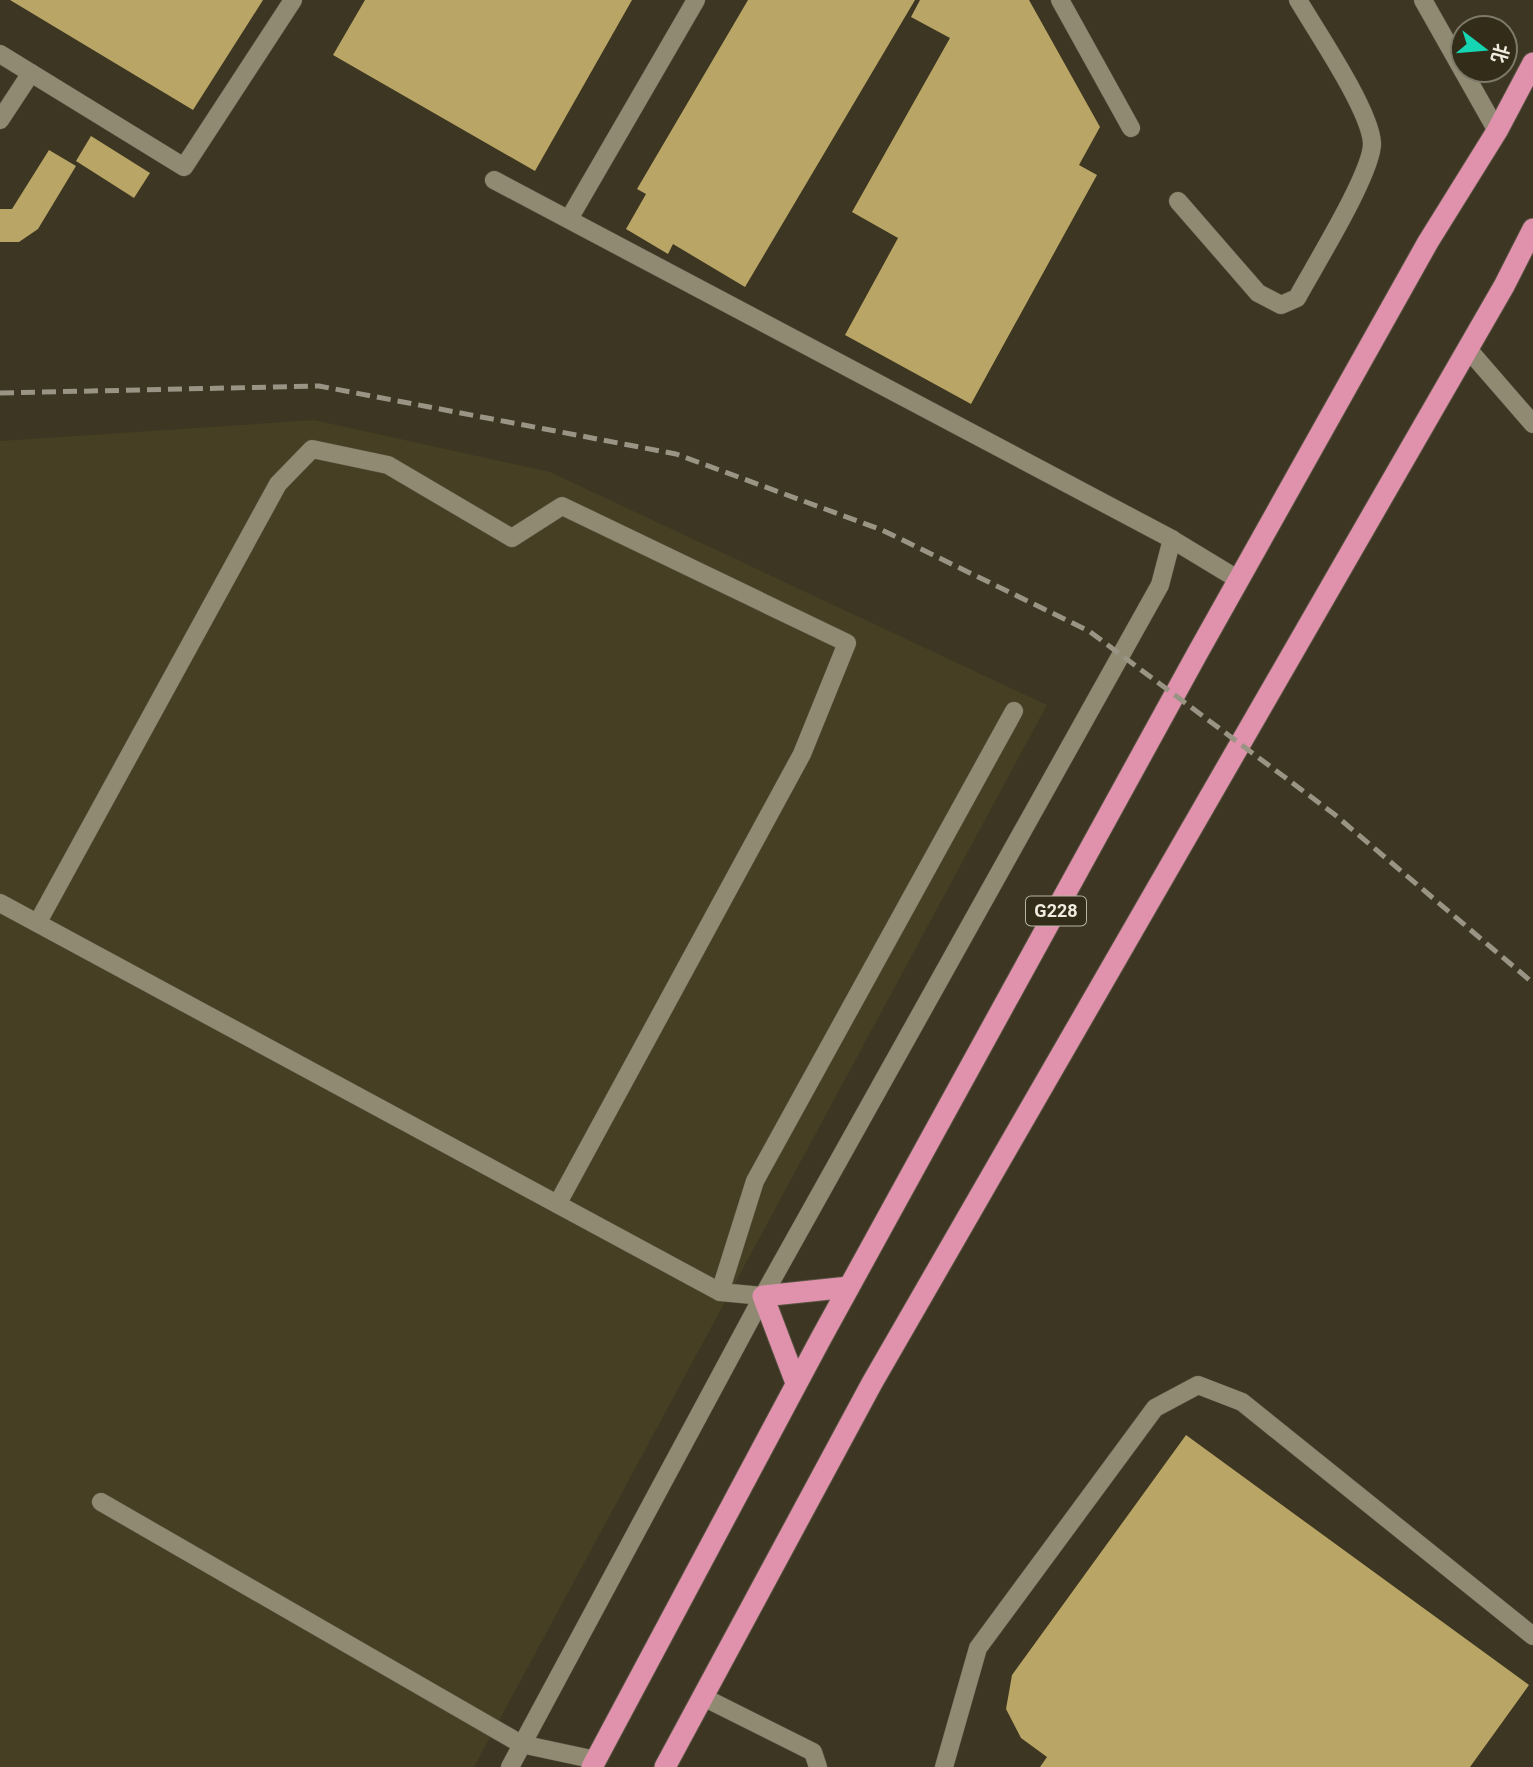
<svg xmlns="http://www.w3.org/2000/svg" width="1533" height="1767" viewBox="0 0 1533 1767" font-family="Roboto,'Noto Sans SC',sans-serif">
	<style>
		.built { fill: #473f23 }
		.building { fill: #b9a565 }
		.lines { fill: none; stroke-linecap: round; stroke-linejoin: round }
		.lane-casing { stroke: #585342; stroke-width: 19 }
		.street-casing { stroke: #585342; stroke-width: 19 }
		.highway-casing { stroke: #585342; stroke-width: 23 }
		.lane { stroke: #918a73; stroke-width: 18 }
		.street { stroke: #918a73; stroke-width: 18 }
		.highway { stroke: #e091ab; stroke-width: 21 }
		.rail { stroke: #999484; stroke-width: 5; stroke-dasharray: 14 7; stroke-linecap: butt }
		.labels { text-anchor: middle; stroke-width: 7; stroke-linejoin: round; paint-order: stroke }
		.shield { fill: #322c18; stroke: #b7b3a4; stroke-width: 2 }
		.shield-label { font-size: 18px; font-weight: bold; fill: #f0ede0 }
	</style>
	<rect width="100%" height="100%" fill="#3c3622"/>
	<polygon class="built" points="314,420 550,472 1047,705 474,1767 0,1767 0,441"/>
	<g class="building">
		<polygon points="10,0 263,0 193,110"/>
		<polygon points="365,0 632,0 535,171 333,55"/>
		<polygon points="748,0 915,0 745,287 673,244 668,254 626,229 646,194 637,189"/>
		<polygon points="920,0 1029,0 1100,127 1079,165 1097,175 971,404 845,335 898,238 852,212 950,38 911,17"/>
		<polygon points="91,136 150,173 134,198 76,161"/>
		<polygon points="49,150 76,166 38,229 19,242 0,242 0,209 12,209"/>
		<polygon points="1186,1435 1529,1685 1470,1767 1040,1767 1047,1757 1021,1738 1006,1709 1012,1675"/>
	</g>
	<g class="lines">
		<defs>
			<g id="lane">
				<polyline points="1060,0 1131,128"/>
				<polyline points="1423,0 1497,131"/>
				<polyline points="0,54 184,167 293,0"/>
				<polyline points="0,120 31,73"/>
				<path d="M1178 201 1258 293 1281 305 1297 298C1313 268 1373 172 1372 143 1370 110 1317 32 1298 0"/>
				<polyline points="569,219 696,0"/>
				<polyline points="0,903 720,1292"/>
				<polyline points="38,922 278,484 312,449 388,465 512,538 562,506 847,643 802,754 558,1203"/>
				<polyline points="763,1296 720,1292 755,1181 1014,711"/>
				<polyline points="703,1697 813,1752 818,1767"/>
				<polyline points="944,1767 978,1648 1155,1408 1198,1385 1242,1402 1533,1636"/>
			</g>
			<g id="street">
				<polyline points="494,180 1168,537 1239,580"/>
				<polyline points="1467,348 1533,424"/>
				<polyline points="101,1502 521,1744 596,1760"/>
				<polyline points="510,1767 763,1296 1160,585 1172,539"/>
			</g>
			<g id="highway">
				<polyline points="796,1383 763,1296 849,1287"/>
				<polyline points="592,1767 820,1340 1197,654 1428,242 1497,131 1533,63"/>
				<polyline points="665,1767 872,1383 1504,286 1533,229"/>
			</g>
		</defs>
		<use href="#lane" class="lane-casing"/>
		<use href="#street" class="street-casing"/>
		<use href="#highway" class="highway-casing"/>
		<use href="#lane" class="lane"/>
		<use href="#street" class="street"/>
		<use href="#highway" class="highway"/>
		<polyline class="rail" points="0,393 319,386 676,454 882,530 1089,631 1334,814 1533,983"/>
	</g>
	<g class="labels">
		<rect class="shield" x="1026" y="896.5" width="60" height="29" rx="5"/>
		<g class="shield-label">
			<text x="1056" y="917">G228</text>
		</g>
	</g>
	<g transform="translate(1484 49) rotate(106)"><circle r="33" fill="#322c18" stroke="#7e7968" stroke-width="2"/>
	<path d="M0-5L12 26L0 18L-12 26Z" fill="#16d5b3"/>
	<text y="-10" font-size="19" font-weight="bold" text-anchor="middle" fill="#f0ede0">北</text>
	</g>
</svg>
